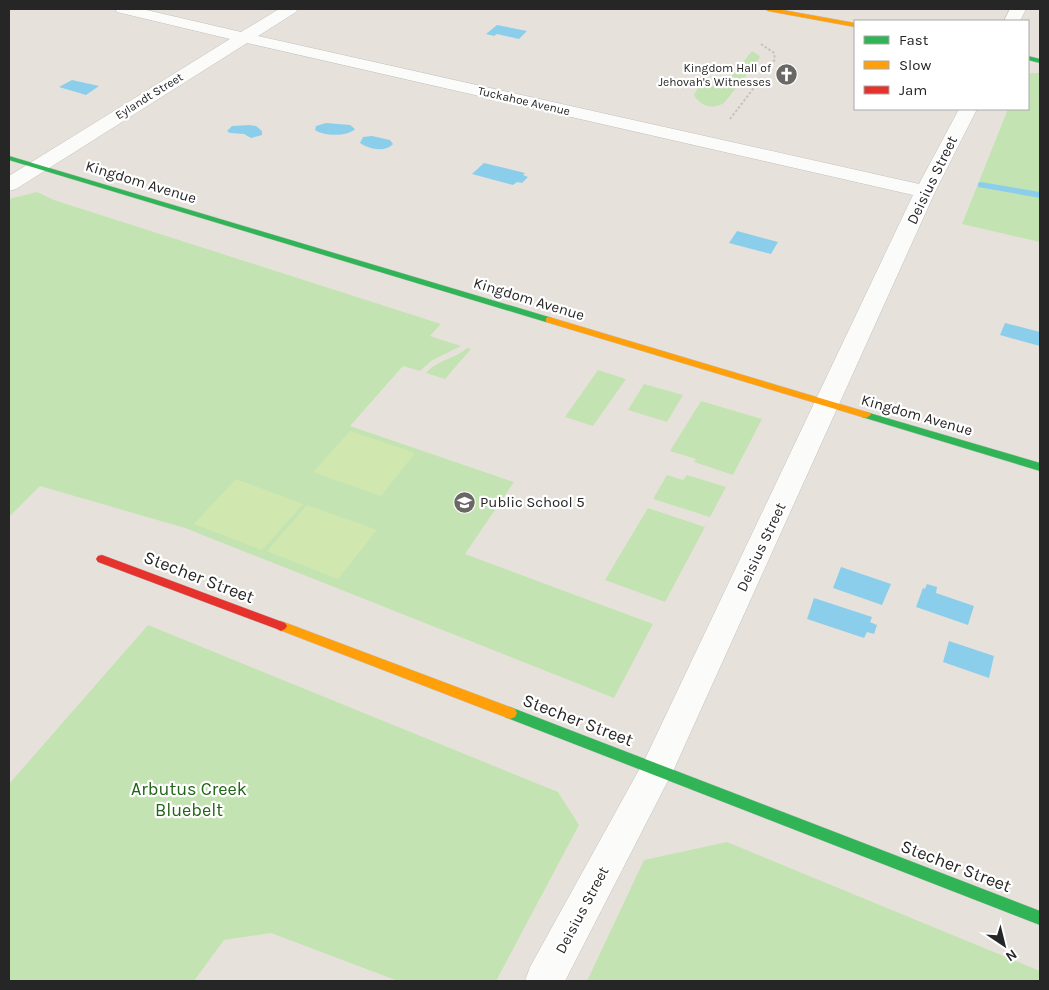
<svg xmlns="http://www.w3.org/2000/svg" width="1049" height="990" viewBox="0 0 1049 990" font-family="Karla,sans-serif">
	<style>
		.green { fill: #c4e3b2 }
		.pitch { fill: #d0e8af }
		.water { fill: #8bceeb }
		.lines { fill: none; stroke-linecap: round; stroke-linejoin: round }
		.stream { fill: #8bceeb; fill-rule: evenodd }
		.street-casing { stroke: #c3c1c1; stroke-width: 1 }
		.fast-casing { stroke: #c3c1c1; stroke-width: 1 }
		.slow-casing { stroke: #c3c1c1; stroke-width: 1 }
		.jam-casing { stroke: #c3c1c1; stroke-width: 1 }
		.path { stroke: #c4c3c2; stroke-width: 2; stroke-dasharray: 2.5 2; stroke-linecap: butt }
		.street { fill: #fbfbfa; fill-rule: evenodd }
		.fast { fill: #30b455; fill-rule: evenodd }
		.slow { fill: #ff9f0a; fill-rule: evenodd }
		.jam { fill: #e5322d; fill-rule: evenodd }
		.labels { text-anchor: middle; stroke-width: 4.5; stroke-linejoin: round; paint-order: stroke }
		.far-poi-label { font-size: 12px; fill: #262626; stroke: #fff; text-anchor: end }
		.far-street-label { font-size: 12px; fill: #262626; stroke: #fff }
		.street-label { font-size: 15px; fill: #262626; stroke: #fff }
		.poi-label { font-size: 15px; fill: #262626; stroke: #fff; text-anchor: start }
		.near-street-label { font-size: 18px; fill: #262626; stroke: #fff }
		.near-park-label { font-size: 18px; fill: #226416; stroke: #fff }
	</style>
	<rect width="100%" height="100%" fill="#e6e2db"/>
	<g class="green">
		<path d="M752 51 760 56 759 59 724 103C712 110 700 106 694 95L699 86 707 85 722 88Z"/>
		<polygon points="1032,73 1040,73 1040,242 962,224 1008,109 1028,109 1028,74"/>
		<polygon points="37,192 54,200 441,324 430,336 461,346 431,361 420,371 403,366 350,426 514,482 465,554 653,624 614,698 185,528 40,486 9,517 9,199"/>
		<path d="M467 348 471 349 445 379 426 373C437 360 455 359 467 348Z"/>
		<polygon points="598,370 626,379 593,426 565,417"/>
		<polygon points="644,384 683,395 667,422 628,410"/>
		<polygon points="701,401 762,419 733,475 694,462 696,459 670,451"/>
		<polygon points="667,475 683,480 687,475 726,487 710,517 653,499"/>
		<polygon points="648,508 705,527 665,602 605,580"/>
		<polygon points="148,625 558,792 579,825 496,981 398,981 271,933 224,940 194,981 9,981 9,784"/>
		<polygon points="727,842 1040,971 1040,981 587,981 644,860"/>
	</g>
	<g class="pitch">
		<polygon points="350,431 415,453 381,496 313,472"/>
		<polygon points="236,479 303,504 262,550 194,524"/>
		<polygon points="307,505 377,530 338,579 267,551"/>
	</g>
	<g class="water">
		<polygon points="497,25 527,31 519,39 497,34 494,36 486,34"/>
		<polygon points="72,80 99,86 86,95 59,87"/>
		<path d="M326 123 350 125 355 129C348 137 322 136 315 130L316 126Z"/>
		<polygon points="249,125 256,126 262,131 262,135 251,138 244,134 230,133 227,131 232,126"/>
		<path d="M372 136 390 140 393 144C385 153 369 149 360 143L363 137Z"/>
		<polygon points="484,163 525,173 523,175 528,177 522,183 517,182 513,185 472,174"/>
		<polygon points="737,231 778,242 771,254 729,243"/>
		<polygon points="1005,323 1040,332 1040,346 1000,335"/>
		<polygon points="841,567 891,584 882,605 833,588"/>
		<polygon points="927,584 937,587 936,593 974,606 968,625 916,607 923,588 925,589"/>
		<polygon points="814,598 872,617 870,622 877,625 874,634 867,632 864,638 807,619"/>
		<polygon points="949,641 994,656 989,678 943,662"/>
	</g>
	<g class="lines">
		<polygon class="stream" points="981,182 1040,192 1040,198 978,187 978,183"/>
		<defs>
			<g id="street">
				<polygon points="115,9 142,9 241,32 279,9 298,9 296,12 258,36 919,184 959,109 977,109 935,192 674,769 565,981 525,981 530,967 645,759 913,195 247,43 16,189 9,191 9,176 230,39 117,12"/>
				<polygon points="1010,9 1026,9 1020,21 1004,21"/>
			</g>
			<g id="fast">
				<polygon points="1028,56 1040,59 1040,63 1028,60"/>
				<polygon points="9,156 552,318 554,320 552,322 546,322 9,160"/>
				<polygon points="866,412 1040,463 1040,471 862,417 861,415 862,413"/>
				<polygon points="510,707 1040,911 1040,925 505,717 503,713 505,709"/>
			</g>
			<g id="slow">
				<polygon points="765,9 777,9 855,23 855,27 768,11"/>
				<polygon points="549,317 870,413 871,415 866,418 862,417 546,322 546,318"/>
				<polygon points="281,621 515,709 517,713 515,717 510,719 505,717 277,629 275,626 277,623"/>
			</g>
			<polygon id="jam" points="102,555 285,623 287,626 285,629 281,631 277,629 98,562 96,559 98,556"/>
		</defs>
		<use href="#street" class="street-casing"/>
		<use href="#fast" class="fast-casing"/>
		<use href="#slow" class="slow-casing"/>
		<use href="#jam" class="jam-casing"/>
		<g class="path">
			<polyline points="761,44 774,53 775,59 772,64"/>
			<polyline points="730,119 763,76"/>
		</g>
		<use href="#street" class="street"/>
		<use href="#fast" class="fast"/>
		<use href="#slow" class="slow"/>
		<use href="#jam" class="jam"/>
	</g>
	<defs>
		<symbol id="church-disc" viewBox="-11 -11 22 22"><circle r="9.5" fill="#696865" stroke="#fff"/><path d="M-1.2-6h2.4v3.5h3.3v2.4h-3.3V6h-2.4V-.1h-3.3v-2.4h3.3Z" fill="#fff"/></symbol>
		<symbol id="school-disc" viewBox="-11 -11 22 22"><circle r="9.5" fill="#696865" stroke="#fff"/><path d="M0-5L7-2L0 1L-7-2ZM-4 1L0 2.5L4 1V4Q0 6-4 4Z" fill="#fff"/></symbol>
	</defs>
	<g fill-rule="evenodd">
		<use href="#church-disc" x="774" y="62" width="25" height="25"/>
		<use href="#school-disc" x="452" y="490" width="25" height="25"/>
	</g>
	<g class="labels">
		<g class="far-poi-label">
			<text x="771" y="72">Kingdom Hall of<tspan x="771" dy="14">Jehovah's Witnesses</tspan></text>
		</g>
		<g class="far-street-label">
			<text transform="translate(149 96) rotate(-32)" y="4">Eylandt Street</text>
			<text transform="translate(524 101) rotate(13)" y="4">Tuckahoe Avenue</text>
		</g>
		<g class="street-label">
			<text transform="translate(932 180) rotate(-64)" y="5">Deisius Street</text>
			<text transform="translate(141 182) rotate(17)" y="5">Kingdom Avenue</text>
			<text transform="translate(529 299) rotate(17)" y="5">Kingdom Avenue</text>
			<text transform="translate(917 415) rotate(16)" y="5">Kingdom Avenue</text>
			<text transform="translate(761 547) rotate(-65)" y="5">Deisius Street</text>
			<text transform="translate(582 910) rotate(-62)" y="5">Deisius Street</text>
		</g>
		<g class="poi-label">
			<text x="480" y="507">Public School 5</text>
		</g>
		<g class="near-street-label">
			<text transform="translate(199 577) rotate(21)" y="6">Stecher Street</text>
			<text transform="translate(578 720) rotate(21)" y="6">Stecher Street</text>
			<text transform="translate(956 866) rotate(21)" y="6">Stecher Street</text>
		</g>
		<g class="near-park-label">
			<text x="189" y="795">Arbutus Creek<tspan x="189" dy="21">Bluebelt</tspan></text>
		</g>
	</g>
	<rect width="1049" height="990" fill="none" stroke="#262626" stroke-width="20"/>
	<rect x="854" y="20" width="175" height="90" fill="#ffffff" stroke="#a8a8a8"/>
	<rect x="864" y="36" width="25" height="8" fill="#30b455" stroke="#a8a8a8"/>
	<text x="899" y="45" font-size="15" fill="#262626">Fast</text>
	<rect x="864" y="61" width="25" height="8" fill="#ff9f0a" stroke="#a8a8a8"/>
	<text x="899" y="70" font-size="15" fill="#262626">Slow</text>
	<rect x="864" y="86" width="25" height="8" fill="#e5322d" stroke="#a8a8a8"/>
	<text x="899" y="95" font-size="15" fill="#262626">Jam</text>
	<g transform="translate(1004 945) rotate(145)" stroke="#ffffff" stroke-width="4" paint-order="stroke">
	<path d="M0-4L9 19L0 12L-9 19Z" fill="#262626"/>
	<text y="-8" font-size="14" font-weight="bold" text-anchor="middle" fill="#262626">N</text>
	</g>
</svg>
